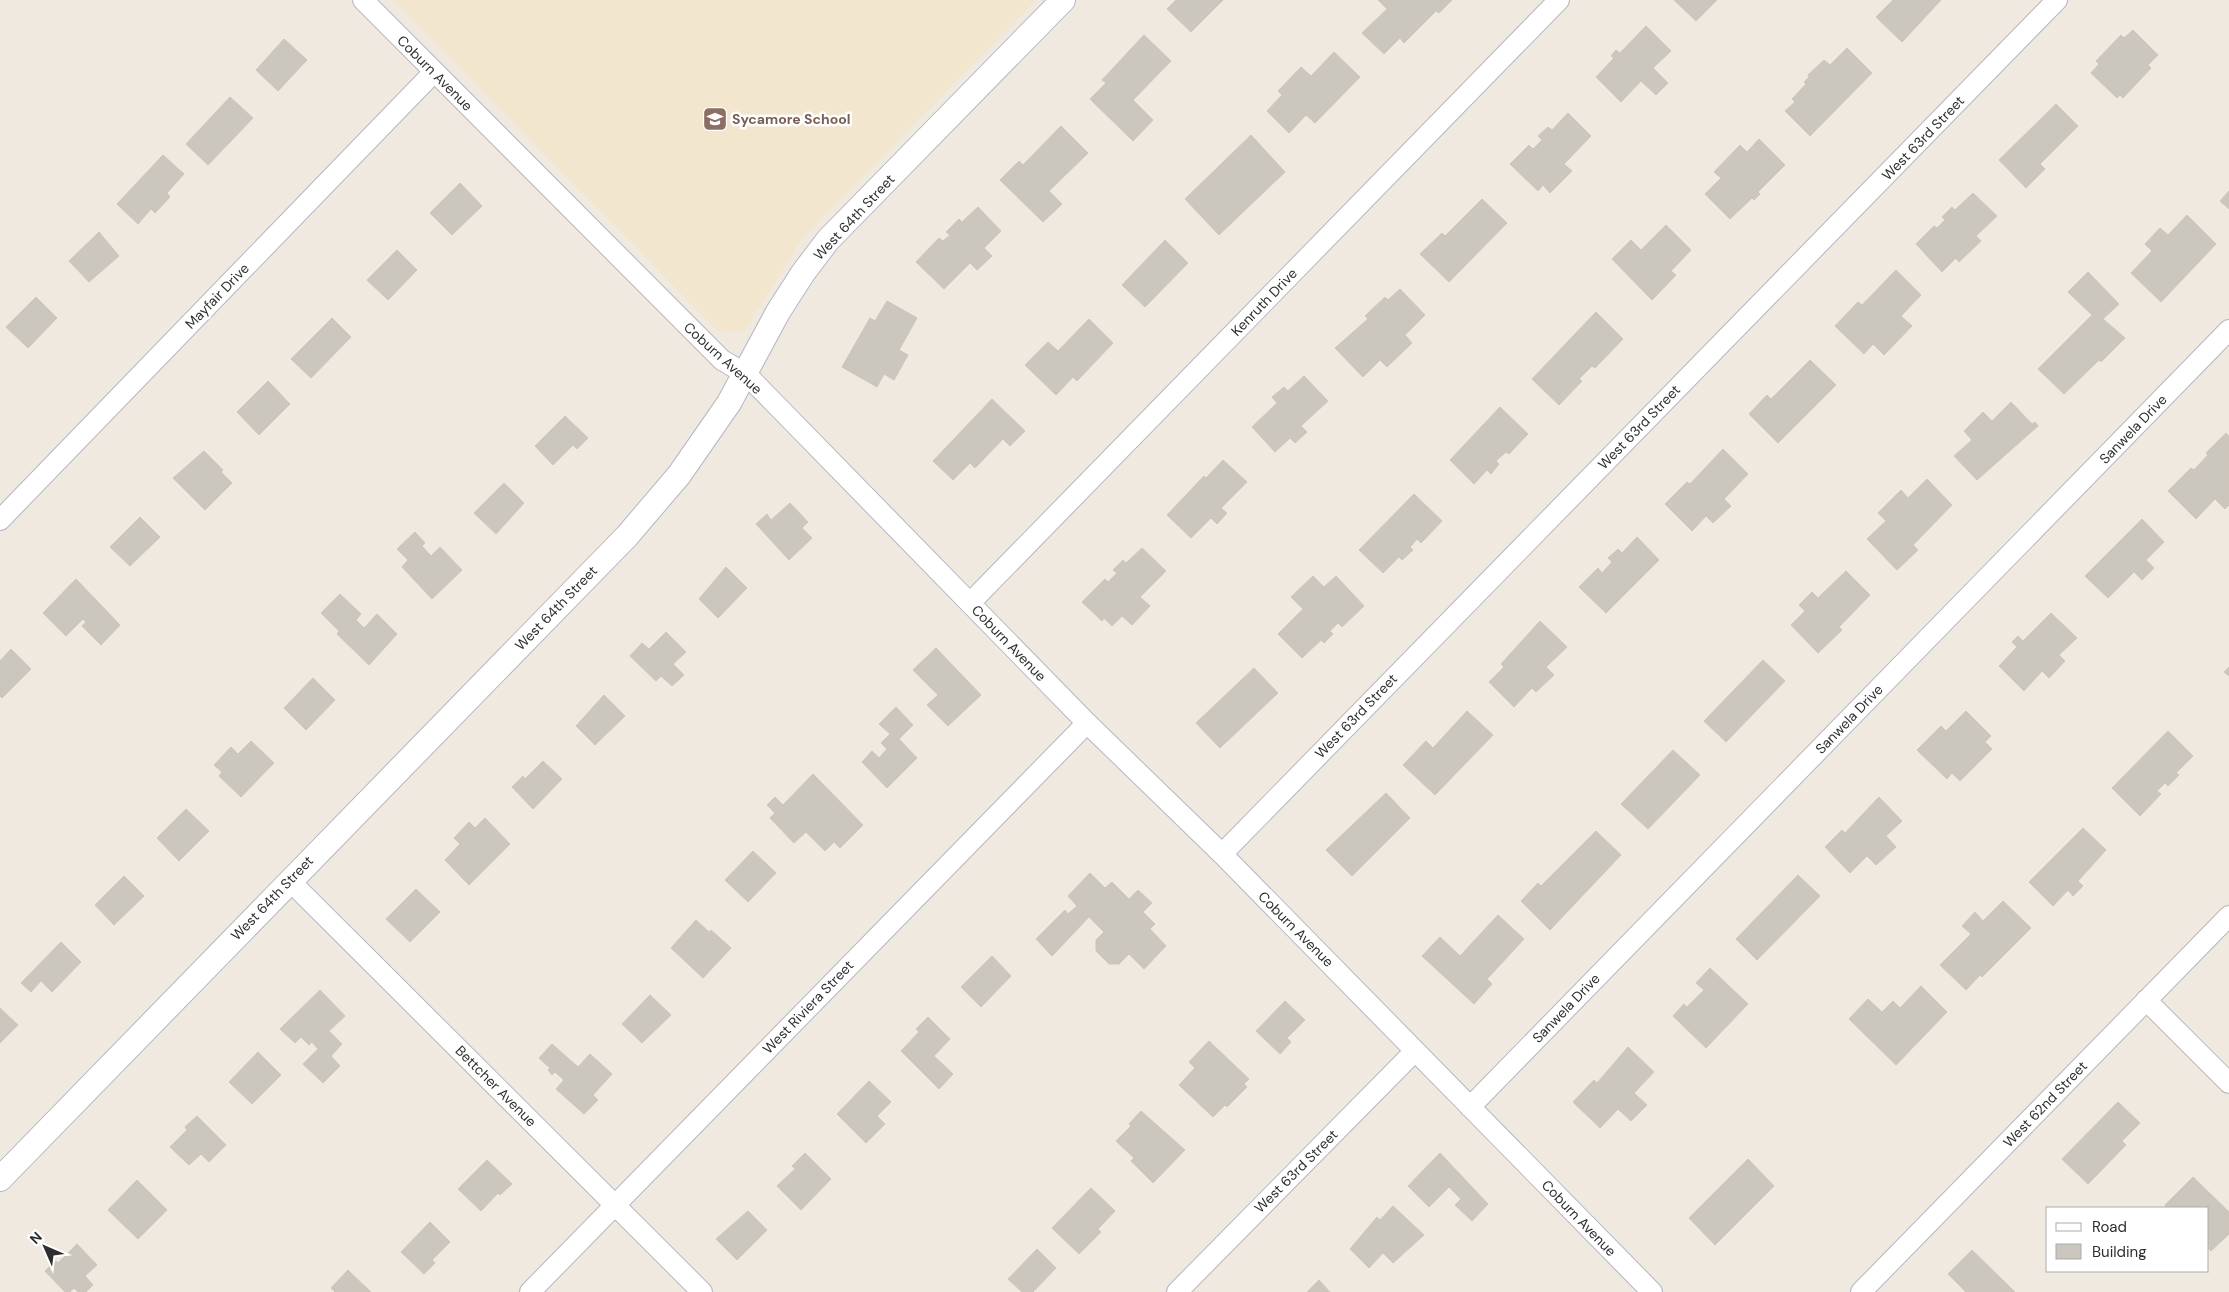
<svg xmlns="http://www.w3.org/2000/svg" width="2229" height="1292" viewBox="0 0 2229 1292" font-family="'DM Sans',sans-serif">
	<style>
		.education { fill: #f2e6cf }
		.building { fill: #cbc7be; stroke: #ccc5b9 }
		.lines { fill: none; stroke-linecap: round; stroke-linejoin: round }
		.minor-casing { stroke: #b4b7c2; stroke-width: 22 }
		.tertiary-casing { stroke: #b4b7c2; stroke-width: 26 }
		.minor { stroke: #fff; stroke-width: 20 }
		.tertiary { stroke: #fff; stroke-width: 24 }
		.labels { text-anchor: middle; stroke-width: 5; stroke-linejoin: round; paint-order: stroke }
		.street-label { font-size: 14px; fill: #2e2e2e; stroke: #fff }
		.education-label { font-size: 14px; font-weight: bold; fill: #785e54; stroke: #fff; text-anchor: start }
	</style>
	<rect width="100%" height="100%" fill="#f0e9e0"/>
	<polygon class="education" points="393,0 1036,0 802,239 744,332 718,331"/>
	<g class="building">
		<polygon points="1176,0 1223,0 1191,32 1167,9"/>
		<polygon points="1378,0 1452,0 1439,13 1436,11 1404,43 1400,38 1384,54 1362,33 1387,9"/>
		<polygon points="1674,0 1717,0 1696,21"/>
		<polygon points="1893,0 1941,0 1902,42 1876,17"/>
		<polygon points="1646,26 1671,51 1653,68 1668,83 1656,95 1641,81 1621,102 1596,77 1614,58 1611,56 1616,50 1620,53"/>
		<polygon points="2133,30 2158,55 2148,65 2151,68 2123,98 2120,95 2117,98 2091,73 2099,64 2096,61 2121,35 2124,38"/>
		<polygon points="1144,35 1171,61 1133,100 1153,120 1133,141 1090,99 1106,83 1102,80"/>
		<polygon points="284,39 307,60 278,91 256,70"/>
		<polygon points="1847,48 1872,73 1810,136 1785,111 1795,102 1792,99 1806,84 1804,82 1809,77 1808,75 1824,60 1830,65"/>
		<polygon points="1334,52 1360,77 1315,123 1306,115 1289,133 1267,111 1282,95 1278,91 1301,67 1311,76"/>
		<polygon points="230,97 253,118 208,165 186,144"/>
		<polygon points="2056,104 2078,126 2040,164 2045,169 2026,188 1999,160"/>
		<polygon points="1568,113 1591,136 1564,164 1572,171 1550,193 1543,185 1538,191 1510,164 1529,145 1533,149 1542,140 1538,136 1548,127 1552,130"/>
		<polygon points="1061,126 1088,153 1049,191 1062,204 1043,222 1000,180 1019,161 1023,165"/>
		<polygon points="1251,135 1285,172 1219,235 1185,199"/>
		<polygon points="1759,139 1785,165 1758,192 1760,194 1754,200 1752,198 1730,219 1705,194 1721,178 1714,172 1740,145 1747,152"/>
		<polygon points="163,155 184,174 167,193 170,197 155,213 151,209 138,224 117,204"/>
		<polygon points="460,183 482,206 452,235 430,213"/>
		<polygon points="2229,191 2229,209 2220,201"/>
		<polygon points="1973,193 1997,216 1976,236 1981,241 1959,262 1956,258 1942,272 1916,244 1934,226 1937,228 1945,220 1942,217 1952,207 1955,210"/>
		<polygon points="1482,199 1507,223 1449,282 1420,254 1442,233 1445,236"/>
		<polygon points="978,207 1001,231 984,248 992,256 977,270 970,263 944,289 916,262 939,238 943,241 950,235 946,232 959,219 962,222"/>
		<polygon points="2187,215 2216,244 2161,302 2131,273 2152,251 2145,244 2160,228 2168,235"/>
		<polygon points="1666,225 1691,250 1671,271 1676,275 1652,300 1612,259 1631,240 1641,250"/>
		<polygon points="99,232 119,256 89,282 69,261"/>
		<polygon points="1165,240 1188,263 1145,307 1122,285"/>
		<polygon points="397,250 417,270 388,300 367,280"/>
		<polygon points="1896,270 1921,295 1901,316 1912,326 1884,355 1873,344 1864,354 1835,326 1858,302 1862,305"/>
		<polygon points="2088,272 2119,304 2103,319 2125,338 2101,362 2099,360 2064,394 2038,369 2092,315 2068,292"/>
		<polygon points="1400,289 1425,315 1405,335 1412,343 1387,367 1380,360 1363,377 1335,348 1368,319 1365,316 1385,297 1388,300"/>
		<polygon points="36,297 57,318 28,348 6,327"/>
		<polygon points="887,301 917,318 899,350 908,355 894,380 884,374 877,387 842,367 870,318 875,321"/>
		<polygon points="1596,312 1623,339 1595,368 1592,366 1579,379 1582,381 1559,405 1532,379"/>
		<polygon points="332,318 351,337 311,378 291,359"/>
		<polygon points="1089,319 1113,343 1077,381 1073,377 1056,395 1025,365 1048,342 1058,351"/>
		<polygon points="1810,360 1836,385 1778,443 1749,414 1767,395 1771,399"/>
		<polygon points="1304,376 1328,401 1301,426 1307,432 1295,443 1290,438 1275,452 1252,427 1277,403 1272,397 1284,387 1288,391"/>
		<polygon points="268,381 290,404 259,435 237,412"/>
		<polygon points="992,399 1025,431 1010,446 1003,439 975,468 970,463 953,480 933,461"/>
		<polygon points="2011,402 2032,424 2035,422 2038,426 1977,480 1954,456 1972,440 1964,431 1983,412 1992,421"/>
		<polygon points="1500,407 1528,434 1509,454 1506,452 1496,461 1499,464 1491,474 1487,470 1474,484 1450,460"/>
		<polygon points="565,416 588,438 577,449 573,445 553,465 535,446"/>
		<polygon points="2226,433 2229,436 2229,505 2225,509 2215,499 2196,519 2168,491 2191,468 2194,470 2208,455 2206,453"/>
		<polygon points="1723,449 1748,474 1724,499 1731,506 1713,523 1706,516 1692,531 1665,504 1687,482 1690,484"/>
		<polygon points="204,451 223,470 221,472 232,483 205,510 173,478"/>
		<polygon points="1223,460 1247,482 1221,508 1227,513 1217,524 1211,518 1191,538 1167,515 1204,476 1206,478"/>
		<polygon points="1927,479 1952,505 1913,545 1918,550 1897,570 1867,539 1886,521 1878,513 1901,490 1908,498"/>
		<polygon points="504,483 524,503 496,534 474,513"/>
		<polygon points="1414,494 1442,521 1421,543 1417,539 1410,547 1413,550 1402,560 1399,557 1383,573 1359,550"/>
		<polygon points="790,503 808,522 802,528 812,538 789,560 756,524 767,514 771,520"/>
		<polygon points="140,517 160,537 130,566 110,547"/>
		<polygon points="2142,519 2164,542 2146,560 2154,568 2142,580 2134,572 2108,598 2085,576"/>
		<polygon points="415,532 425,543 422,546 431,556 440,547 462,570 432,599 402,567 408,560 397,549"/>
		<polygon points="1637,537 1659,560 1606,613 1579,587 1598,568 1602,573 1612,562 1608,558 1618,549 1622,553"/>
		<polygon points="1142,548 1166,571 1140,597 1150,606 1132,625 1122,616 1112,626 1104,618 1102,621 1082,602 1105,579 1108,582 1117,573 1113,570 1123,560 1126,563"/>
		<polygon points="726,567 747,588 718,618 699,599"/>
		<polygon points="1846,571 1870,595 1839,627 1842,630 1818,653 1791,625 1805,611 1799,605 1812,592 1818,598"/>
		<polygon points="1313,576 1324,587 1336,576 1364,606 1342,627 1338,623 1330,631 1333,634 1324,643 1321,640 1302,658 1278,634 1303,609 1291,597"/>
		<polygon points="76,579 120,625 101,645 82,626 86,622 83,619 66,636 43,613"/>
		<polygon points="340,594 361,614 356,620 364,628 377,614 397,634 369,665 337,634 339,631 321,613"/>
		<polygon points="2051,613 2077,638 2059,655 2065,661 2049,678 2042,671 2024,691 1999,666 2017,647 2012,642 2018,636 2023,641"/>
		<polygon points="1540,621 1567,647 1546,667 1554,675 1536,692 1532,688 1514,707 1489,682 1504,667 1501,664"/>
		<polygon points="666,632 686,652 673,664 684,675 672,686 661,676 656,681 630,656 642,643 649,649"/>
		<polygon points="936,648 981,695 948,726 927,705 938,695 913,670"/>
		<polygon points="11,649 31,669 2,698 0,696 0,661"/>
		<polygon points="1763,660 1785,681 1726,742 1704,721"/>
		<polygon points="2229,667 2229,676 2224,672"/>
		<polygon points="1254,668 1278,693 1220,748 1196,723"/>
		<polygon points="313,678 335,700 306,730 284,708"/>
		<polygon points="604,695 625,716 595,745 576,726"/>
		<polygon points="896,707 913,725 899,739 917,758 887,788 862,762 872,751 879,758 887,749 881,743 890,734 879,724"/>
		<polygon points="1467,711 1493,735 1435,795 1403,765 1426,741 1433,748"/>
		<polygon points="1966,711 1991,736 1985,742 1992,749 1960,781 1952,773 1947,779 1917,750 1941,726 1946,731"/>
		<polygon points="2168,731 2193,756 2176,773 2179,775 2168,786 2165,783 2157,791 2161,794 2140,816 2112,788"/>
		<polygon points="251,741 274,763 241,797 219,776 222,772 214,765 231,747 238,754"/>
		<polygon points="1673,750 1700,775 1648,829 1621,804"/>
		<polygon points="543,761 562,779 533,809 512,787 523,776 525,779"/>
		<polygon points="813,774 863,825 840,848 834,842 825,851 806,832 794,843 770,818 775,813 767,805 775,797 783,805"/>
		<polygon points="1386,793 1410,818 1352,876 1326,850"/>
		<polygon points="1879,797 1902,821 1886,836 1896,847 1876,865 1867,856 1850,873 1825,847 1842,830 1845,833"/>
		<polygon points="186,809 209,831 179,861 157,838"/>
		<polygon points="485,818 510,844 469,885 445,860 460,844 454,838 469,822 475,828"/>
		<polygon points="2083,828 2106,850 2078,881 2083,886 2073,896 2068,890 2053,906 2029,882"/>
		<polygon points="1596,831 1621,855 1550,930 1521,901 1538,883 1541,886"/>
		<polygon points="753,851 776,873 748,902 725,880"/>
		<polygon points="1090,873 1105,888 1112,882 1129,899 1138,890 1152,903 1143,912 1155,924 1150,929 1166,946 1144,969 1129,954 1119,964 1109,964 1096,951 1096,940 1104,932 1089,917 1052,956 1036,939 1065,910 1068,914 1077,906 1068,896"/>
		<polygon points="1798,875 1820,896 1757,960 1736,939"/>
		<polygon points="124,876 144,896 114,925 95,905"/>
		<polygon points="416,889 440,912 410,942 386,919"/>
		<polygon points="2003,901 2031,928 1982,977 1980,975 1966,990 1940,965 1971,934 1962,926 1975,912 1983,921"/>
		<polygon points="1498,915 1524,939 1487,979 1492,984 1474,1004 1422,956 1440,937 1460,956"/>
		<polygon points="696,920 709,932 711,930 731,948 703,978 671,948"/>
		<polygon points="61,942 81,962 52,992 41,981 31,992 21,983"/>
		<polygon points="992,956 1011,976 981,1007 961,987"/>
		<polygon points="1710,968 1748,1004 1706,1048 1673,1016 1684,1004 1687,1007 1704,990 1696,983"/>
		<polygon points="1921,986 1947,1012 1896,1065 1849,1019 1868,999 1882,1012 1893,1001 1900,1008"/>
		<polygon points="320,990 345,1016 329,1031 342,1044 331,1056 340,1066 323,1083 303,1064 318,1049 312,1042 309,1045 301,1037 295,1043 280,1029"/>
		<polygon points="650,995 671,1015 642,1043 622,1024"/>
		<polygon points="1285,1001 1305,1020 1287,1038 1291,1042 1280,1054 1256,1031"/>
		<polygon points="0,1008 18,1025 0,1043"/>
		<polygon points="928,1017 950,1039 934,1056 953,1074 939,1089 901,1051 919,1032 916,1029"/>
		<polygon points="1209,1041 1249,1079 1244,1084 1247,1087 1227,1107 1225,1105 1213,1117 1179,1085 1195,1068 1189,1062"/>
		<polygon points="552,1044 578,1067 590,1054 612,1074 593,1095 598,1100 584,1114 556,1089 564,1080 555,1072 552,1075 548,1070 550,1068 539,1058"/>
		<polygon points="1628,1047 1654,1072 1634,1093 1647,1105 1631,1121 1618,1109 1600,1128 1573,1102 1594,1080 1597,1083"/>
		<polygon points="258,1052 281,1075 252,1104 229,1082"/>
		<polygon points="869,1081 891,1102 877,1116 885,1124 866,1143 837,1114"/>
		<polygon points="2118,1102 2140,1123 2122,1141 2126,1145 2088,1184 2062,1159"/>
		<polygon points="1141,1111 1185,1150 1153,1183 1131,1161 1134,1158 1116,1141 1131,1126 1129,1124"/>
		<polygon points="197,1116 226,1145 209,1162 201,1154 189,1165 170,1147 187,1130 185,1127"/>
		<polygon points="805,1153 831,1179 801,1210 777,1186 795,1169 792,1166"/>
		<polygon points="1440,1153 1488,1204 1472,1221 1455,1205 1461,1199 1449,1187 1429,1207 1408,1186"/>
		<polygon points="1748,1159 1774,1186 1715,1245 1689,1218"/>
		<polygon points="487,1160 512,1184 500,1195 498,1193 481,1211 458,1189"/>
		<polygon points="2193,1177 2229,1212 2229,1234 2211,1251 2208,1248 2208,1208 2167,1208 2165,1205"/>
		<polygon points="137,1180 167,1210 138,1239 108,1210"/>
		<polygon points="1091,1188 1115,1211 1098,1229 1101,1232 1079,1254 1052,1228"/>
		<polygon points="1393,1206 1424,1235 1393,1263 1383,1253 1369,1268 1350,1249 1377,1217 1380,1220"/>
		<polygon points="748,1211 767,1230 737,1260 716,1239"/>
		<polygon points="430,1222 450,1242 432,1260 435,1263 424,1274 401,1252"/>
		<polygon points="77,1244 97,1265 85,1276 93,1285 86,1292 78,1292 74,1288 70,1292 65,1292 45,1271 56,1261 58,1263"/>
		<polygon points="1037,1249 1056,1268 1033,1292 1022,1292 1008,1279"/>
		<polygon points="1972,1250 2015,1292 1966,1292 1948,1274"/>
		<polygon points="348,1270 354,1276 371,1292 335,1292 331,1288"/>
		<polygon points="1319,1280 1330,1292 1307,1292"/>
	</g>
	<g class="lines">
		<defs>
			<g id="minor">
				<polyline points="363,0 722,360 746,374 1087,723 1222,854 1652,1292"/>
				<polyline points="0,520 434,72"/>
				<polyline points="970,603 1559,0"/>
				<polyline points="1222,854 2057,0"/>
				<polyline points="289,880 702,1292"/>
				<polyline points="2146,1000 2229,1083"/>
				<polyline points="1470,1107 2229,330"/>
				<polyline points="530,1292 1087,723"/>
				<polyline points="1177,1292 1415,1051"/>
				<polyline points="1861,1292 2229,916"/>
			</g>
			<polyline id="tertiary" points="0,1179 627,536 679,475 729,403 778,312 803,273 828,240 1063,0"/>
		</defs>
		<use href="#minor" class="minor-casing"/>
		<use href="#tertiary" class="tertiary-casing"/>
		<use href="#minor" class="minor"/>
		<use href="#tertiary" class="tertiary"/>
	</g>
	<defs>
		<symbol id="school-square" viewBox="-11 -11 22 22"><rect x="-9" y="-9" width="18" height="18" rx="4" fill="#8d6e63" stroke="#fff"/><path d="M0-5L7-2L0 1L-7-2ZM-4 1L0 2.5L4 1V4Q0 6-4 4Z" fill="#fff"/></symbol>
	</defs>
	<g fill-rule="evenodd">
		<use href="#school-square" x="701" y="105" width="28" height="28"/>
	</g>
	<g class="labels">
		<g class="street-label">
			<text transform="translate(435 73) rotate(45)" y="5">Coburn Avenue</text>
			<text transform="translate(1923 138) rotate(-46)" y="5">West 63rd Street</text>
			<text transform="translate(854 217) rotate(-47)" y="5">West 64th Street</text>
			<text transform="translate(217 296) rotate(-46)" y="5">Mayfair Drive</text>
			<text transform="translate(1264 302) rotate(-46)" y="5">Kenruth Drive</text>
			<text transform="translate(723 358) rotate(42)" y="5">Coburn Avenue</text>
			<text transform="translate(1639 427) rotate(-46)" y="5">West 63rd Street</text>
			<text transform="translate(2133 429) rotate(-46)" y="5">Sanwela Drive</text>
			<text transform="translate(556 608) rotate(-46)" y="5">West 64th Street</text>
			<text transform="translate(1009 643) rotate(46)" y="5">Coburn Avenue</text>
			<text transform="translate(1356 716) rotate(-46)" y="5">West 63rd Street</text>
			<text transform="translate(1849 719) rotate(-46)" y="5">Sanwela Drive</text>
			<text transform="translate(272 898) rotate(-46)" y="5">West 64th Street</text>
			<text transform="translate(1296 929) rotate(45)" y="5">Coburn Avenue</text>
			<text transform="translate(808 1007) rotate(-46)" y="5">West Riviera Street</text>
			<text transform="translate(1566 1008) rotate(-46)" y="5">Sanwela Drive</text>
			<text transform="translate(496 1086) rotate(45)" y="5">Bettcher Avenue</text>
			<text transform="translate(2045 1104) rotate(-46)" y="5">West 62nd Street</text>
			<text transform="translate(1296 1171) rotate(-45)" y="5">West 63rd Street</text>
			<text transform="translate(1579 1218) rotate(46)" y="5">Coburn Avenue</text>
		</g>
		<g class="education-label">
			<text x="732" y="124">Sycamore School</text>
		</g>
	</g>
	<rect x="2046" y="1207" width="162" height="65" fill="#ffffff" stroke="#ababab"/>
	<rect x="2056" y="1223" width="25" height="8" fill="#ffffff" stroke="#ababab"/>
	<text x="2092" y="1232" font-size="15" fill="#2e2e2e">Road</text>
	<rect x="2056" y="1244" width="25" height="15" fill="#cbc7be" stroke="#ababab"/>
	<text x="2092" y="1257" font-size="15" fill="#2e2e2e">Building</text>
	<g transform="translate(45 1247) rotate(315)" stroke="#ffffff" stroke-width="4" paint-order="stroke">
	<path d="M0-4L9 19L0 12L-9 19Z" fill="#2e2e2e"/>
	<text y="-8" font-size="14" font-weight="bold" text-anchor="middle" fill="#2e2e2e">N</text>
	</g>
</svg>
